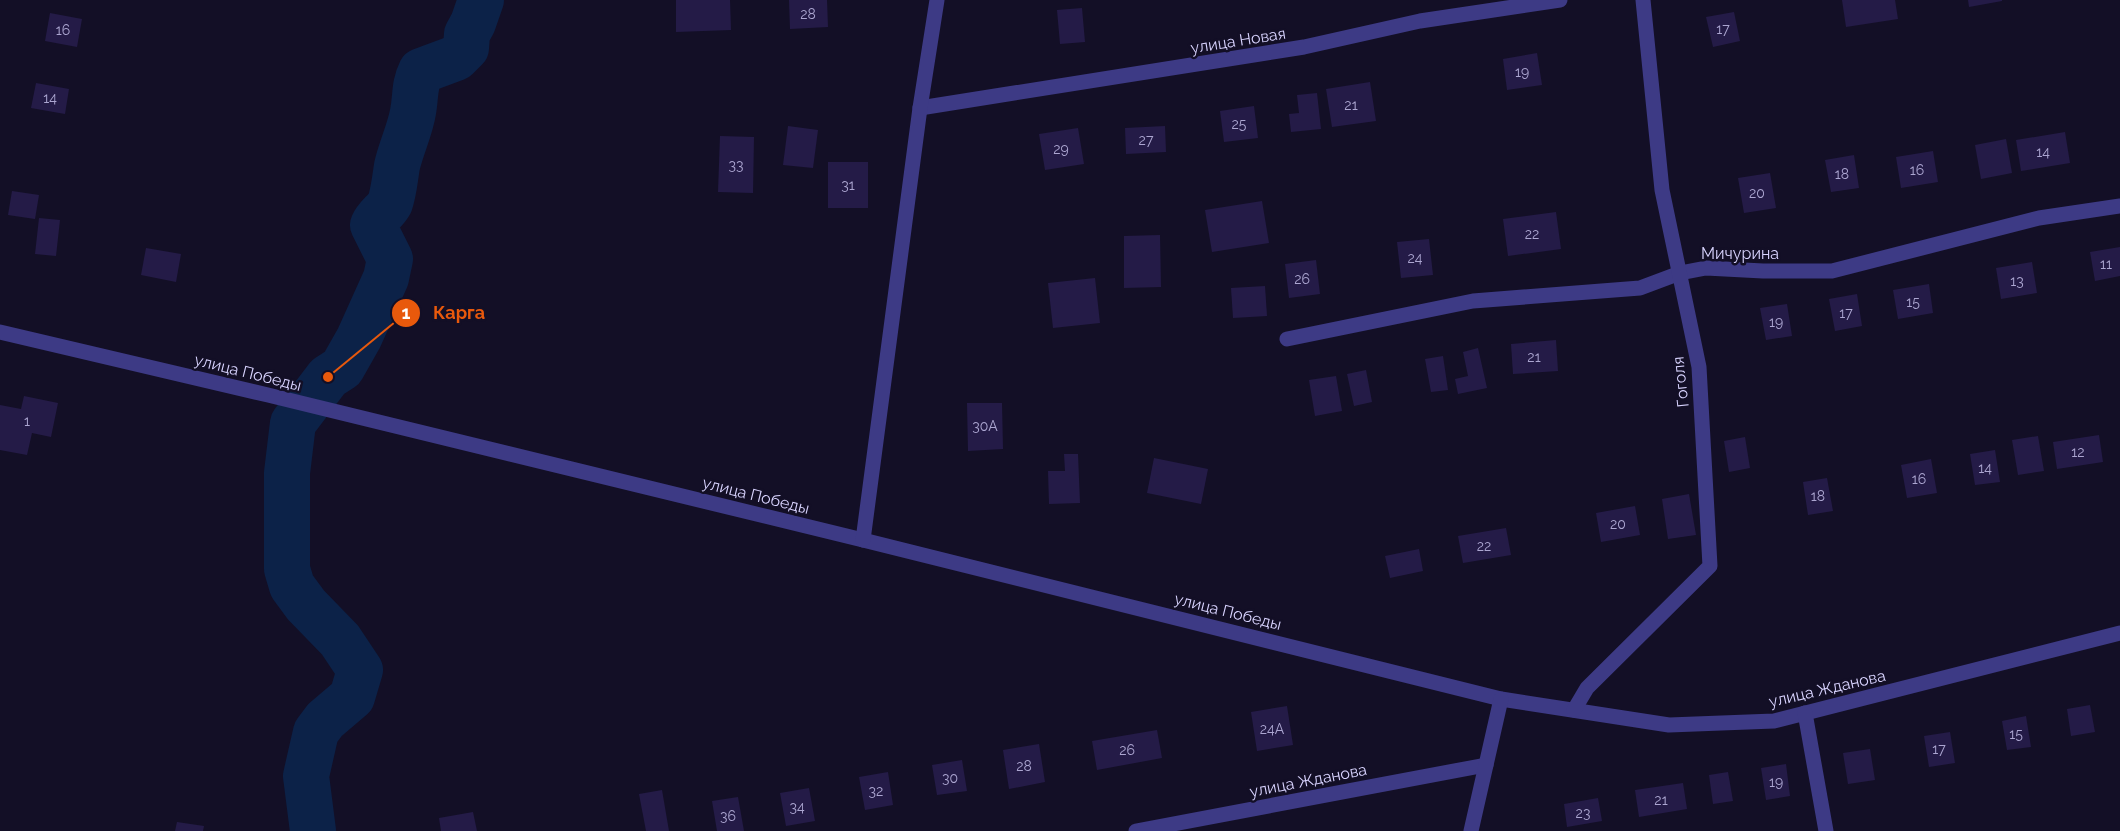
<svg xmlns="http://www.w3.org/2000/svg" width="2120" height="831" viewBox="0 0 2120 831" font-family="Raleway,sans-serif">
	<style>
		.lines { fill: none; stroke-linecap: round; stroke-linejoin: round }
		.river { stroke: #0c2248; stroke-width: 46 }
		.building { fill: #241b47 }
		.minor { stroke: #3d3a85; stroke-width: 15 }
		.labels { text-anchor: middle; stroke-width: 5; stroke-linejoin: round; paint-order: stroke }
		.number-label { font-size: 14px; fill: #aca6d1 }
		.street-label { font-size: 16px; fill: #d9d4ff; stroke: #130f26 }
		.leader { fill: none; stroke: #e8590c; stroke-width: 2 }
		.callout-dot { fill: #e8590c; stroke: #130f26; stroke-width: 2 }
		.mark-label { font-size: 18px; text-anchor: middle; font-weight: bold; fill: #fff }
		.callout-label { font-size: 18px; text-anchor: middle; font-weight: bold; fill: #e8590c; stroke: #130f26; stroke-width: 5; stroke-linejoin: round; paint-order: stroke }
	</style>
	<rect width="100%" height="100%" fill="#130f26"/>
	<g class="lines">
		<path class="river" d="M313 831 306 776 316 732 325 720 352 697 360 670 340 640 306 605 292 586 287 569V473L293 423 328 377 342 368 359 338 386 278 390 259 373 225C377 216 386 211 390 203 394 191 395 178 397 166 401 148 410 130 413 112 416 96 414 85 421 71L456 58 466 48 467 34 473 23 481 0"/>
	</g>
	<g class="building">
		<polygon points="676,0 730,0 731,30 676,32"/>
		<polygon points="789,0 827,0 828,27 790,29"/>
		<polygon points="1842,0 1895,0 1898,19 1846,27"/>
		<polygon points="1968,0 2002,0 2002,1 1969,7"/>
		<polygon points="1082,8 1085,42 1060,44 1057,10"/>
		<polygon points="1734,12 1740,41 1713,47 1706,17"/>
		<polygon points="50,13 82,19 77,47 45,41"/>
		<polygon points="1537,53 1542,85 1507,90 1503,59"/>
		<polygon points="1370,82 1376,121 1332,127 1326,89"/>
		<polygon points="36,83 69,89 65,114 31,108"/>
		<polygon points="1317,93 1321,129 1291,132 1289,114 1299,113 1297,95"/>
		<polygon points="1254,106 1258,138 1224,142 1220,111"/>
		<polygon points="788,126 818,130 813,168 783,165"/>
		<polygon points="1165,126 1166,152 1126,154 1125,128"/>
		<polygon points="1078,128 1084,164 1045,170 1039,134"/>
		<polygon points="2065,132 2070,163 2021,171 2016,140"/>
		<polygon points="720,136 754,137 753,193 718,192"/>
		<polygon points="2006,139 2012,173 1981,179 1975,145"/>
		<polygon points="1933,151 1938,182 1901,188 1896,157"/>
		<polygon points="1854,155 1859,188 1831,192 1825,160"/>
		<rect x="828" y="162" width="40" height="46"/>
		<polygon points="1770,173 1776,208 1744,213 1738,178"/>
		<polygon points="12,191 39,195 35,219 8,215"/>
		<polygon points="1262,201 1269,243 1212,252 1205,210"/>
		<polygon points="1556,212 1561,249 1508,256 1503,219"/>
		<polygon points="39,218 60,220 56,256 35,254"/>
		<polygon points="1160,235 1161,287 1124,288 1124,236"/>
		<polygon points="1429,239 1433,275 1401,278 1397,242"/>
		<polygon points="2120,247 2120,276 2095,281 2090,252"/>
		<polygon points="146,248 181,254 176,282 141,275"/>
		<polygon points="1316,260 1320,294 1289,298 1285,264"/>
		<polygon points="2032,262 2037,293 2001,299 1996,268"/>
		<polygon points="1095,278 1100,323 1053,328 1048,283"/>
		<polygon points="1929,284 1933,313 1898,319 1893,290"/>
		<polygon points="1265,286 1267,316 1233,318 1231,288"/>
		<polygon points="1857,294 1862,326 1835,331 1829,299"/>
		<polygon points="1787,304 1792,336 1766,340 1760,308"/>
		<polygon points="1556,340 1558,371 1513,374 1511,344"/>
		<polygon points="1478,348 1487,388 1458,394 1455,379 1468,376 1463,352"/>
		<polygon points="1443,356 1448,390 1431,392 1425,359"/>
		<polygon points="1366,370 1372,402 1354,406 1347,374"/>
		<polygon points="1336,376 1342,411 1315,416 1309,380"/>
		<polygon points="24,396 58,403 51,437 32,433 27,455 0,450 0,405 21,409"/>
		<polygon points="967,403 1002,403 1003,449 968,451"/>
		<polygon points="2099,435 2103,462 2057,469 2053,442"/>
		<polygon points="2038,436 2044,471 2018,475 2012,440"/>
		<polygon points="1745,437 1750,468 1729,472 1724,441"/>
		<polygon points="1995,450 2000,482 1975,485 1970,454"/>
		<polygon points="1064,454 1078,454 1080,503 1049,504 1048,471 1065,471"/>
		<polygon points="1154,458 1208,469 1201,504 1147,493"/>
		<polygon points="1931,459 1937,493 1907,498 1901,465"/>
		<polygon points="1827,478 1833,511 1808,515 1803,482"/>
		<polygon points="1689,494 1696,535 1668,539 1662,499"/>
		<polygon points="1635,506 1640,535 1601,542 1596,513"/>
		<polygon points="1506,528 1511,555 1463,563 1458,536"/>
		<polygon points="1419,549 1423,571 1390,578 1385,556"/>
		<polygon points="2090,705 2095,732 2071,736 2067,709"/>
		<polygon points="1287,706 1293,745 1257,751 1251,712"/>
		<polygon points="2026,716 2031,747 2007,750 2002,721"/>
		<polygon points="1157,730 1162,758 1097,770 1092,741"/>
		<polygon points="1950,732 1955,763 1929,767 1924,736"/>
		<polygon points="1039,744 1045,782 1009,789 1003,750"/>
		<polygon points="1870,749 1875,780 1848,784 1843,753"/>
		<polygon points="962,760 967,791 937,795 932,765"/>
		<polygon points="1786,764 1790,796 1766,800 1761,768"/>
		<polygon points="888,772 893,805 865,810 859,777"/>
		<polygon points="1728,772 1733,801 1713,804 1709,775"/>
		<polygon points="1683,783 1687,809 1639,817 1635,790"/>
		<polygon points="809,788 815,821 786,826 780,793"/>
		<polygon points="662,790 669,831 646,831 639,794"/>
		<polygon points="738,797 744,831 717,831 712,801"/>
		<polygon points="1598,798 1602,821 1567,827 1564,804"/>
		<polygon points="473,812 477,831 441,831 439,818"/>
		<polygon points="177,822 204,826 203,831 175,831"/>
	</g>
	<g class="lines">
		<g class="minor">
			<polyline points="920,108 1304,47 1420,21 1560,0"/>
			<polyline points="0,332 268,395 863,540 1501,699 1669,725 1774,721 2120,633"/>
			<polyline points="1287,339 1473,301 1640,288 1680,273 1706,268 1763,271 1832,271 2039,218 2120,206"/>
			<polyline points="863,540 920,108 937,0"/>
			<polyline points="1574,710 1587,688 1710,566 1699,367 1662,190 1643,0"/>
			<polyline points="1805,713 1826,831"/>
			<polyline points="1136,831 1486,765"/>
			<polyline points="1471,831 1501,699"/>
		</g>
	</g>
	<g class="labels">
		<g class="number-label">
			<text x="808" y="19">28</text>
			<text x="1723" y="34">17</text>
			<text x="63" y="35">16</text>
			<text x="1522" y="77">19</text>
			<text x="50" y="103">14</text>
			<text x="1351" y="110">21</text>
			<text x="1239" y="129">25</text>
			<text x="1146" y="145">27</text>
			<text x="1061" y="154">29</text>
			<text x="2043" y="157">14</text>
			<text x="736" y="170">33</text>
			<text x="1917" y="175">16</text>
			<text x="1842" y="179">18</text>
			<text x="848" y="190">31</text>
			<text x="1757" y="198">20</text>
			<text x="1532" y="239">22</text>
			<text x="1415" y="263">24</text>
			<text x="2106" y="269">11</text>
			<text x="1302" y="284">26</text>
			<text x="2017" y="286">13</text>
			<text x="1913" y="307">15</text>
			<text x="1846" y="318">17</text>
			<text x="1776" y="327">19</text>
			<text x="1534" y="362">21</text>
			<text x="27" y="426">1</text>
			<text x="985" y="431">30А</text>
			<text x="2078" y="457">12</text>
			<text x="1985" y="473">14</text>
			<text x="1919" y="484">16</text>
			<text x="1818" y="501">18</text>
			<text x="1618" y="529">20</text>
			<text x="1484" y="551">22</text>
			<text x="1272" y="734">24А</text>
			<text x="2016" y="739">15</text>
			<text x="1939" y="754">17</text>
			<text x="1127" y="755">26</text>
			<text x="1024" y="771">28</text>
			<text x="950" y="783">30</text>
			<text x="1776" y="787">19</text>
			<text x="876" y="796">32</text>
			<text x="1661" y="805">21</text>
			<text x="797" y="812">34</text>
			<text x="1583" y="818">23</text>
			<text x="728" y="821">36</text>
		</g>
		<g class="street-label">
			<text transform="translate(1238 40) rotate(-9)" y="6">улица Новая</text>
			<text x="1740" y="259">Мичурина</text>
			<text transform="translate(248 372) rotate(14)" y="6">улица Победы</text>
			<text transform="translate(1680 382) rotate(-96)" y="6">Гоголя</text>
			<text transform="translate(756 495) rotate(14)" y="6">улица Победы</text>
			<text transform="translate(1228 611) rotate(14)" y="6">улица Победы</text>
			<text transform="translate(1827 688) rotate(-13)" y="6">улица Жданова</text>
			<text transform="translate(1308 780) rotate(-11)" y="6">улица Жданова</text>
		</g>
	</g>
	<path class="leader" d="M328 377L406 313"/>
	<g class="callout-dot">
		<circle cx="328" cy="377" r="6"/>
		<circle cx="406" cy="313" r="15"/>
	</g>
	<g class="mark-label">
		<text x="406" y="319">1</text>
	</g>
	<g class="callout-label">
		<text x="459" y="319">Карга</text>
	</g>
</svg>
